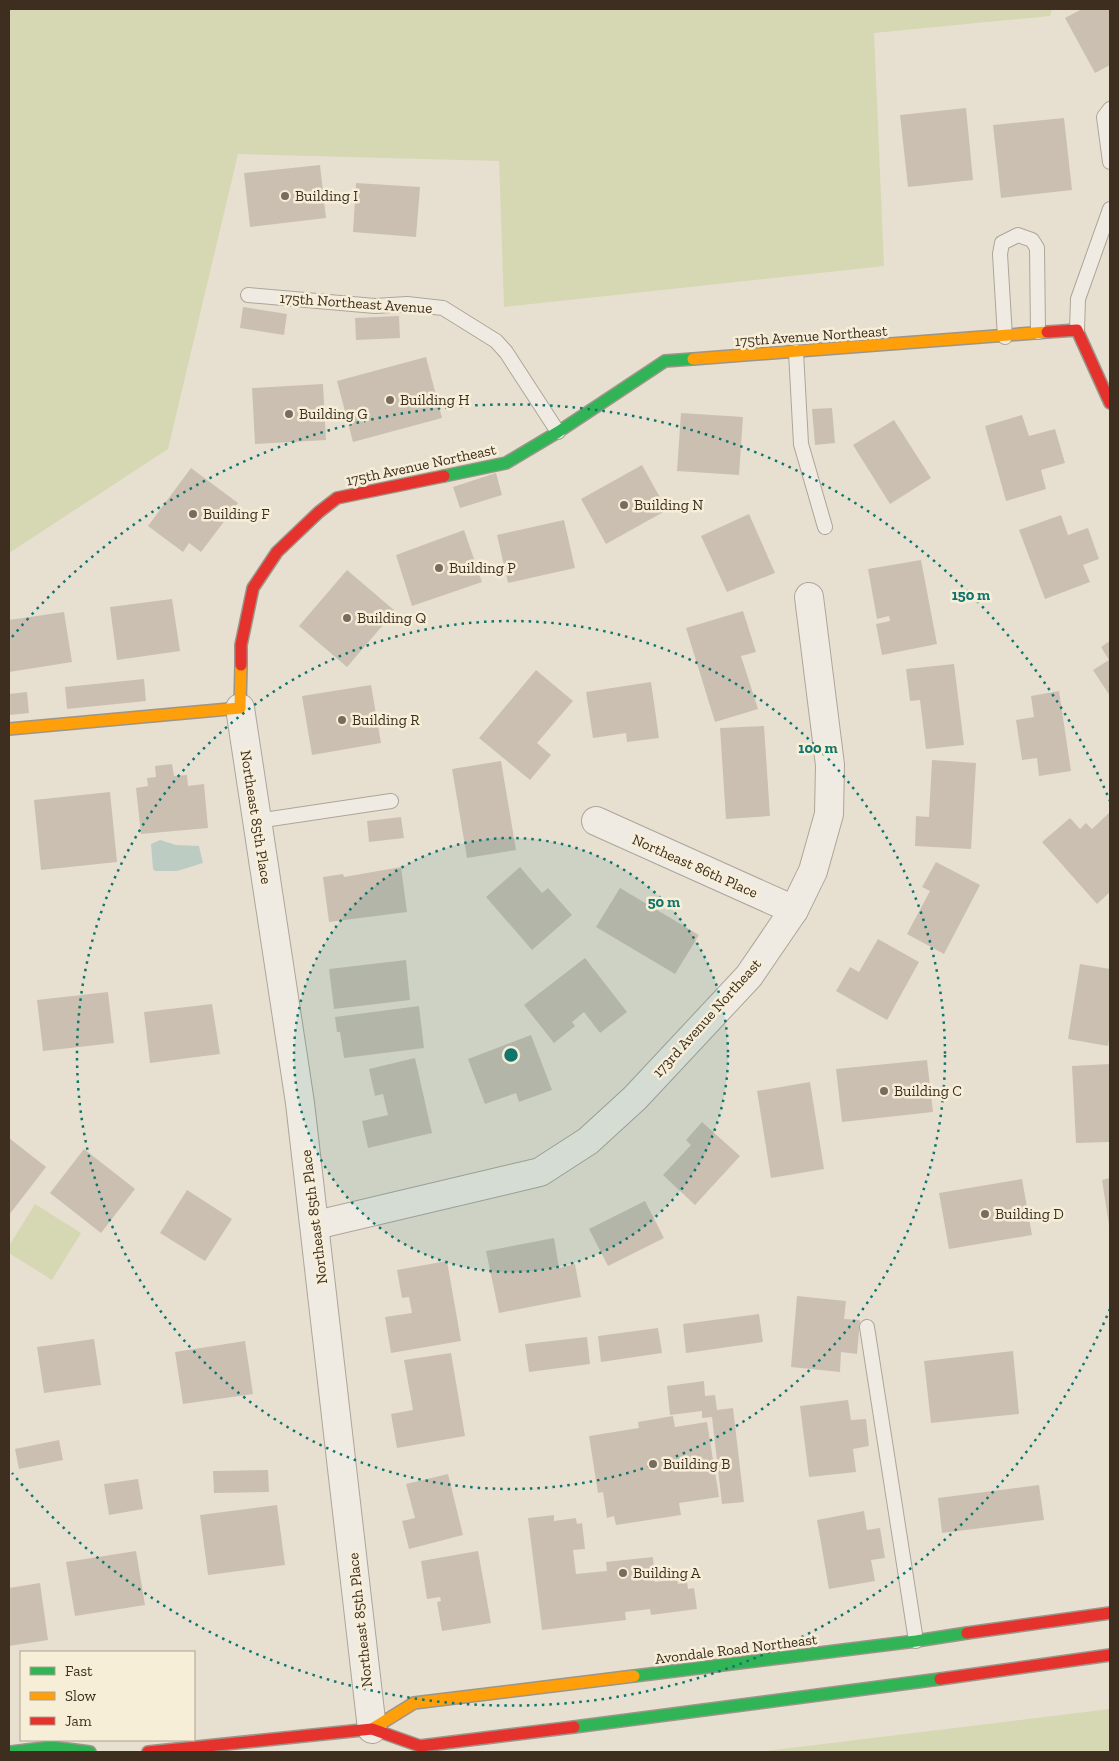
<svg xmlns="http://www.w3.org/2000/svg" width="1119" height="1761" viewBox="0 0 1119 1761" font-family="'Zilla Slab',serif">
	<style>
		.green { fill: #d6d7b3 }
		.water { fill: #bcccc2 }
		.building { fill: #cbbfb2 }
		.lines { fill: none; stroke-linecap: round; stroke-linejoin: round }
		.lane-casing { stroke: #ada599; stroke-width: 16 }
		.street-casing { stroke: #ada599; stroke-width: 30 }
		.fast-casing { stroke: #9c958a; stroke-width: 14 }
		.slow-casing { stroke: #9c958a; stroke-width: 14 }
		.jam-casing { stroke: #9c958a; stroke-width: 14 }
		.lane { stroke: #efebe3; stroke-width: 14 }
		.street { stroke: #efebe3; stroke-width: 28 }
		.fast { stroke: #30b455; stroke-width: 11 }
		.slow { stroke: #ff9f0a; stroke-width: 11 }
		.jam { stroke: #e5322d; stroke-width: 11 }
		.ring { fill: none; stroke: #0f766e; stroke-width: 2.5; stroke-dasharray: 2.5 5 }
		.poi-dot { fill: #786c5e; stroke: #f7eed8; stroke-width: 2 }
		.labels { text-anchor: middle; stroke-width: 5; stroke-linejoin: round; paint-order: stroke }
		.poi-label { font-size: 15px; fill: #3d2e20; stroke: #f7eed8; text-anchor: start }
		.street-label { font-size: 15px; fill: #3d2e20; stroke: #f7eed8 }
		.centre { fill: #0f766e; stroke: #f7eed8; stroke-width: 2.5 }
		.ring-label { font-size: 15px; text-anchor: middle; font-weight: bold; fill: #0f766e; stroke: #f7eed8; stroke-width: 5; stroke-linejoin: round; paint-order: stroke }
	</style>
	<rect width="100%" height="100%" fill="#e7e0d1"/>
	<g class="green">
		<polygon points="9,9 1052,9 1050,16 874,33 884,266 504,307 499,161 238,154 168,449 9,553"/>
		<polygon points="35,1204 81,1233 52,1280 9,1253 9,1246"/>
		<polygon points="1110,1709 1110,1752 757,1752"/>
	</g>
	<polygon class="water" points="160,840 176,845 199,846 203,863 177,871 155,871 153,869 151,844"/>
	<g class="building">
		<polygon points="1082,9 1110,9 1110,65 1095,73 1065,18"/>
		<polygon points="966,108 973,180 908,187 900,115"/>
		<polygon points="1064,118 1072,190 1001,198 993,125"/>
		<polygon points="320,165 326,218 250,227 244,173"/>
		<polygon points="356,183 420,187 416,237 353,232"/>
		<polygon points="243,307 287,314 284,335 240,328"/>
		<polygon points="399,316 400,338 356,340 355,318"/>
		<polygon points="426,357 442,418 353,442 337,381"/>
		<polygon points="323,384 326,440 255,444 252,388"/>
		<polygon points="832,408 835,443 815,445 812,409"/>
		<polygon points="681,413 743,417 739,475 677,471"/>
		<polygon points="1022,415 1029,436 1055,429 1065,463 1041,470 1046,489 1006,501 985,426"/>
		<polygon points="894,420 931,478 890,504 853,445"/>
		<polygon points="642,465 667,510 606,544 581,499"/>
		<polygon points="191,468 238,503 201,552 189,543 183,552 148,526"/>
		<polygon points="496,473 502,495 460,508 453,487"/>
		<polygon points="749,514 775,573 727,592 701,536"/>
		<polygon points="1061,515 1068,535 1088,528 1099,559 1083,565 1090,582 1045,599 1019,530"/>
		<polygon points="564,520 575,568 508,583 497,535"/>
		<polygon points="464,530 482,582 412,606 396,555"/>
		<polygon points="921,560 937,644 882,655 876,624 890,621 889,616 877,619 868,569"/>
		<polygon points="347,570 395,611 347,667 299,626"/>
		<polygon points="172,599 180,651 117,660 110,607"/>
		<polygon points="743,611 756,652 741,656 758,709 715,722 686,628"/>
		<polygon points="64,612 72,662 9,672 9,620"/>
		<polygon points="1110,641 1110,696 1093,670 1109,660 1101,647"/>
		<polygon points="954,664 964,745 926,749 920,700 910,701 906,669"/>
		<polygon points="536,670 573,701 537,743 551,755 530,780 479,738"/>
		<polygon points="144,679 146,701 67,709 65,687"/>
		<polygon points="651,682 659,738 627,742 626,733 593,738 586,692"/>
		<polygon points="371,685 381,743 312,755 302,696"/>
		<polygon points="1059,691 1071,771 1039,776 1037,758 1022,760 1016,720 1034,717 1031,696"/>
		<polygon points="27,692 29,713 9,715 9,694"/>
		<polygon points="764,726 770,816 726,819 720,728"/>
		<polygon points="932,760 976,763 971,849 915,846 916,816 929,817"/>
		<polygon points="501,761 516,850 467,858 452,769"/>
		<polygon points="172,764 174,776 187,775 188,786 204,784 208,828 141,834 136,788 148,786 147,778 156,777 155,766"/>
		<polygon points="110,792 117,862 41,870 34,800"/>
		<polygon points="1109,813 1110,892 1097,904 1042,842 1070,818 1080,829 1086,823 1092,829"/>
		<polygon points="401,817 404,838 369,842 367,821"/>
		<polygon points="936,862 980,885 944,954 907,934 930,891 922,887"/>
		<polygon points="401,867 407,912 329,922 323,877 343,874 344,877"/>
		<polygon points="520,867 542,893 548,888 572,915 532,950 486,897"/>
		<polygon points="620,888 699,935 675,974 596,927"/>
		<polygon points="878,939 919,962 887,1020 836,991 850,967 859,972"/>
		<polygon points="585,958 627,1012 600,1033 584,1012 572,1022 575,1026 554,1043 524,1005"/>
		<polygon points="406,960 410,1000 334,1009 329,969"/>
		<polygon points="1080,964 1110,969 1110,1032 1108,1046 1068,1039"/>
		<polygon points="108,992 114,1043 43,1051 37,1000"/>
		<polygon points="212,1004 220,1054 150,1063 144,1012"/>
		<polygon points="419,1006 424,1048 344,1058 340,1032 337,1032 335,1017"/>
		<polygon points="531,1035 552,1090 519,1102 516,1093 485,1104 468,1059"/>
		<polygon points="415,1058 432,1133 368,1148 362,1121 388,1115 383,1094 375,1096 369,1069"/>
		<polygon points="927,1060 933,1112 842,1122 836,1069"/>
		<polygon points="1110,1064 1110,1142 1076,1143 1072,1066"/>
		<polygon points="810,1082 824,1169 771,1178 757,1091"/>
		<polygon points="702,1122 740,1156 695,1205 663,1175 691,1145 686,1140"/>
		<polygon points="9,1138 46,1167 9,1215"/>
		<polygon points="84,1149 135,1189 101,1233 50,1193"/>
		<polygon points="1110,1178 1110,1225 1109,1225 1102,1180"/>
		<polygon points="1022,1179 1032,1235 949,1249 939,1193"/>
		<polygon points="187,1190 232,1219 205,1261 160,1233"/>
		<polygon points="645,1201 664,1238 608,1266 589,1229"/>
		<polygon points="554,1238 559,1268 575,1264 581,1297 499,1313 486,1251"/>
		<polygon points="447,1261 461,1341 391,1353 385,1317 412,1313 409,1297 402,1298 397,1270"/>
		<polygon points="797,1296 846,1301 844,1319 860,1320 857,1354 841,1352 840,1372 791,1367"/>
		<polygon points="759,1314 763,1342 686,1353 683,1324"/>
		<polygon points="658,1328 662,1353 601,1362 598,1336"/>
		<polygon points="587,1337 590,1364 529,1372 525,1344"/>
		<polygon points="94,1339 101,1385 44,1393 37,1347"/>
		<polygon points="245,1341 253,1394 183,1404 175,1352"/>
		<polygon points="1013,1351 1019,1414 931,1423 924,1361"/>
		<polygon points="451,1353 465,1436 397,1448 391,1414 413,1410 404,1360"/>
		<polygon points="704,1381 705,1396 715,1395 717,1410 733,1408 744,1502 722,1504 712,1417 702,1418 702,1411 670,1415 667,1386"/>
		<polygon points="848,1400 851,1420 866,1419 869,1446 853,1449 856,1472 809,1477 800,1406"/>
		<polygon points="673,1416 675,1427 707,1422 719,1497 679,1503 681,1515 616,1525 614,1516 607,1518 603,1492 598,1493 589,1436 639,1428 638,1422"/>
		<polygon points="59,1440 63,1460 19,1469 15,1449"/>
		<polygon points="268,1470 269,1492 214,1493 213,1471"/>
		<polygon points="448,1474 463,1535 409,1549 402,1521 415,1518 406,1484"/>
		<polygon points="138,1479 143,1509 109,1515 104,1484"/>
		<polygon points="1039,1485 1044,1520 942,1533 938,1498"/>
		<polygon points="277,1505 285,1565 208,1575 200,1515"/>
		<polygon points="864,1511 867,1530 880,1528 885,1558 871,1560 875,1581 829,1589 817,1520"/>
		<polygon points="554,1515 554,1521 576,1518 577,1524 582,1523 585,1549 573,1550 576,1574 607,1571 606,1562 653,1557 655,1582 677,1579 678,1584 687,1582 688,1589 694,1588 697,1609 651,1615 650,1609 625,1612 626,1620 542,1630 528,1518"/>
		<polygon points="136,1551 145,1605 75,1616 66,1562"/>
		<polygon points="478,1551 491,1623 442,1631 437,1602 441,1601 440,1597 427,1599 421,1561"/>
		<polygon points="40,1583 48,1640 9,1646 9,1588"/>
	</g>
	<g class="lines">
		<defs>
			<g id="lane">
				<polyline points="1110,109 1104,117 1110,162"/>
				<polyline points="248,295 375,306 407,304 443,308 496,341 506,352 558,432"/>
				<polyline points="1077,330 1078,299 1110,209"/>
				<polyline points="1005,337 1000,254 1002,243 1018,235 1032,240 1037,248 1038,332"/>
				<polyline points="796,352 801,444 825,527"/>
				<polyline points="257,821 391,801"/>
				<polyline points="867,1327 916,1641"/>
			</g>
			<g id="street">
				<polyline points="240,708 300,1103 372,1729"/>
				<polyline points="596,821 794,910"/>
				<polyline points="316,1225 540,1172 588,1141 635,1098 749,976 794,910 813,871 829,814 830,765 809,597"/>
			</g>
			<g id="fast">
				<polyline points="444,476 506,463 558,432 665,361 693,359"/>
				<polyline points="634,1676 916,1641 967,1633"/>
				<polyline points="574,1727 940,1679"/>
				<polyline points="11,1752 51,1747 90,1752"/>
			</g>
			<g id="slow">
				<polyline points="693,359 1047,332"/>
				<polyline points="9,729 240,708 241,665"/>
				<polyline points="372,1729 414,1703 634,1676"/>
			</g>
			<g id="jam">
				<polyline points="1047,332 1077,330 1110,403"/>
				<polyline points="241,665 241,645 253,588 277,552 319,512 337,498 444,476"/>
				<polyline points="967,1633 1110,1613"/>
				<polyline points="940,1679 1110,1655"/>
				<polyline points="148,1752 372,1729 420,1746 574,1727"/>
			</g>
		</defs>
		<use href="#lane" class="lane-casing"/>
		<use href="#street" class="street-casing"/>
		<use href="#fast" class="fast-casing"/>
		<use href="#slow" class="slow-casing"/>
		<use href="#jam" class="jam-casing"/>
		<use href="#lane" class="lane"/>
		<use href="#street" class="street"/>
		<use href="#fast" class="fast"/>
		<use href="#slow" class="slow"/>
		<use href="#jam" class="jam"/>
	</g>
	<circle cx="511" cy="1055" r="217" fill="#0f766e" fill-opacity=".12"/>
	<g class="ring">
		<circle cx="511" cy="1055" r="217"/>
		<circle cx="511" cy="1055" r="434"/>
		<path d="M1110 1309A651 651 0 0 1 12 1473M12 637A651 651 0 0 1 1110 801"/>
	</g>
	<g class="poi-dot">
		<circle cx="285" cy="196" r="5"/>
		<circle cx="390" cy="400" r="5"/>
		<circle cx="289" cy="414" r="5"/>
		<circle cx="624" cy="505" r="5"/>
		<circle cx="193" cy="514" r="5"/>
		<circle cx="439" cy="568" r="5"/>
		<circle cx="347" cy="618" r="5"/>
		<circle cx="342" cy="720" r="5"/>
		<circle cx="884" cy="1091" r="5"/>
		<circle cx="985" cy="1214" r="5"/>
		<circle cx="653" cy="1464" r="5"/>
		<circle cx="623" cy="1573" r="5"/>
	</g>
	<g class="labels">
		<g class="poi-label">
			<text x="295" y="201">Building I</text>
			<text x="400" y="405">Building H</text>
			<text x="299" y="419">Building G</text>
			<text x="634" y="510">Building N</text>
			<text x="203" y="519">Building F</text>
			<text x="449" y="573">Building P</text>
			<text x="357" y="623">Building Q</text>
			<text x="352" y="725">Building R</text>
			<text x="894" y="1096">Building C</text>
			<text x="995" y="1219">Building D</text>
			<text x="663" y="1469">Building B</text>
			<text x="633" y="1578">Building A</text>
		</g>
		<g class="street-label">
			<text transform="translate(356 303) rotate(4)" y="5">175th Northeast Avenue</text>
			<text transform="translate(811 336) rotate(-4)" y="5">175th Avenue Northeast</text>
			<text transform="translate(421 465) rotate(-12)" y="5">175th Avenue Northeast</text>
			<text transform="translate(256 817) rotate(81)" y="5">Northeast 85th Place</text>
			<text transform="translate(695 866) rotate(24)" y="5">Northeast 86th Place</text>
			<text transform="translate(707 1018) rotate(-48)" y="5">173rd Avenue Northeast</text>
			<text transform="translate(314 1217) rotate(-97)" y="5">Northeast 85th Place</text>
			<text transform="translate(360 1620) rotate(-96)" y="5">Northeast 85th Place</text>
			<text transform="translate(736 1649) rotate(-7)" y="5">Avondale Road Northeast</text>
		</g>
	</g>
	<circle cx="511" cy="1055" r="8" class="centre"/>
	<g class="ring-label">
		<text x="971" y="600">150 m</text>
		<text x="818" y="753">100 m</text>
		<text x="664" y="907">50 m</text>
	</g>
	<rect width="1119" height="1761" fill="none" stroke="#3d2e20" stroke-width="20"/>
	<rect x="20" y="1651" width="175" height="90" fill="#f7eed8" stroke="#ada18e"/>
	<rect x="30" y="1667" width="25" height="8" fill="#30b455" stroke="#ada18e"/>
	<text x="65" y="1676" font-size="15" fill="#3d2e20">Fast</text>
	<rect x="30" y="1692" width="25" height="8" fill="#ff9f0a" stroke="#ada18e"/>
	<text x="65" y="1701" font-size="15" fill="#3d2e20">Slow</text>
	<rect x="30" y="1717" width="25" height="8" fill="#e5322d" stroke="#ada18e"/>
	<text x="65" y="1726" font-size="15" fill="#3d2e20">Jam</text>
</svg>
